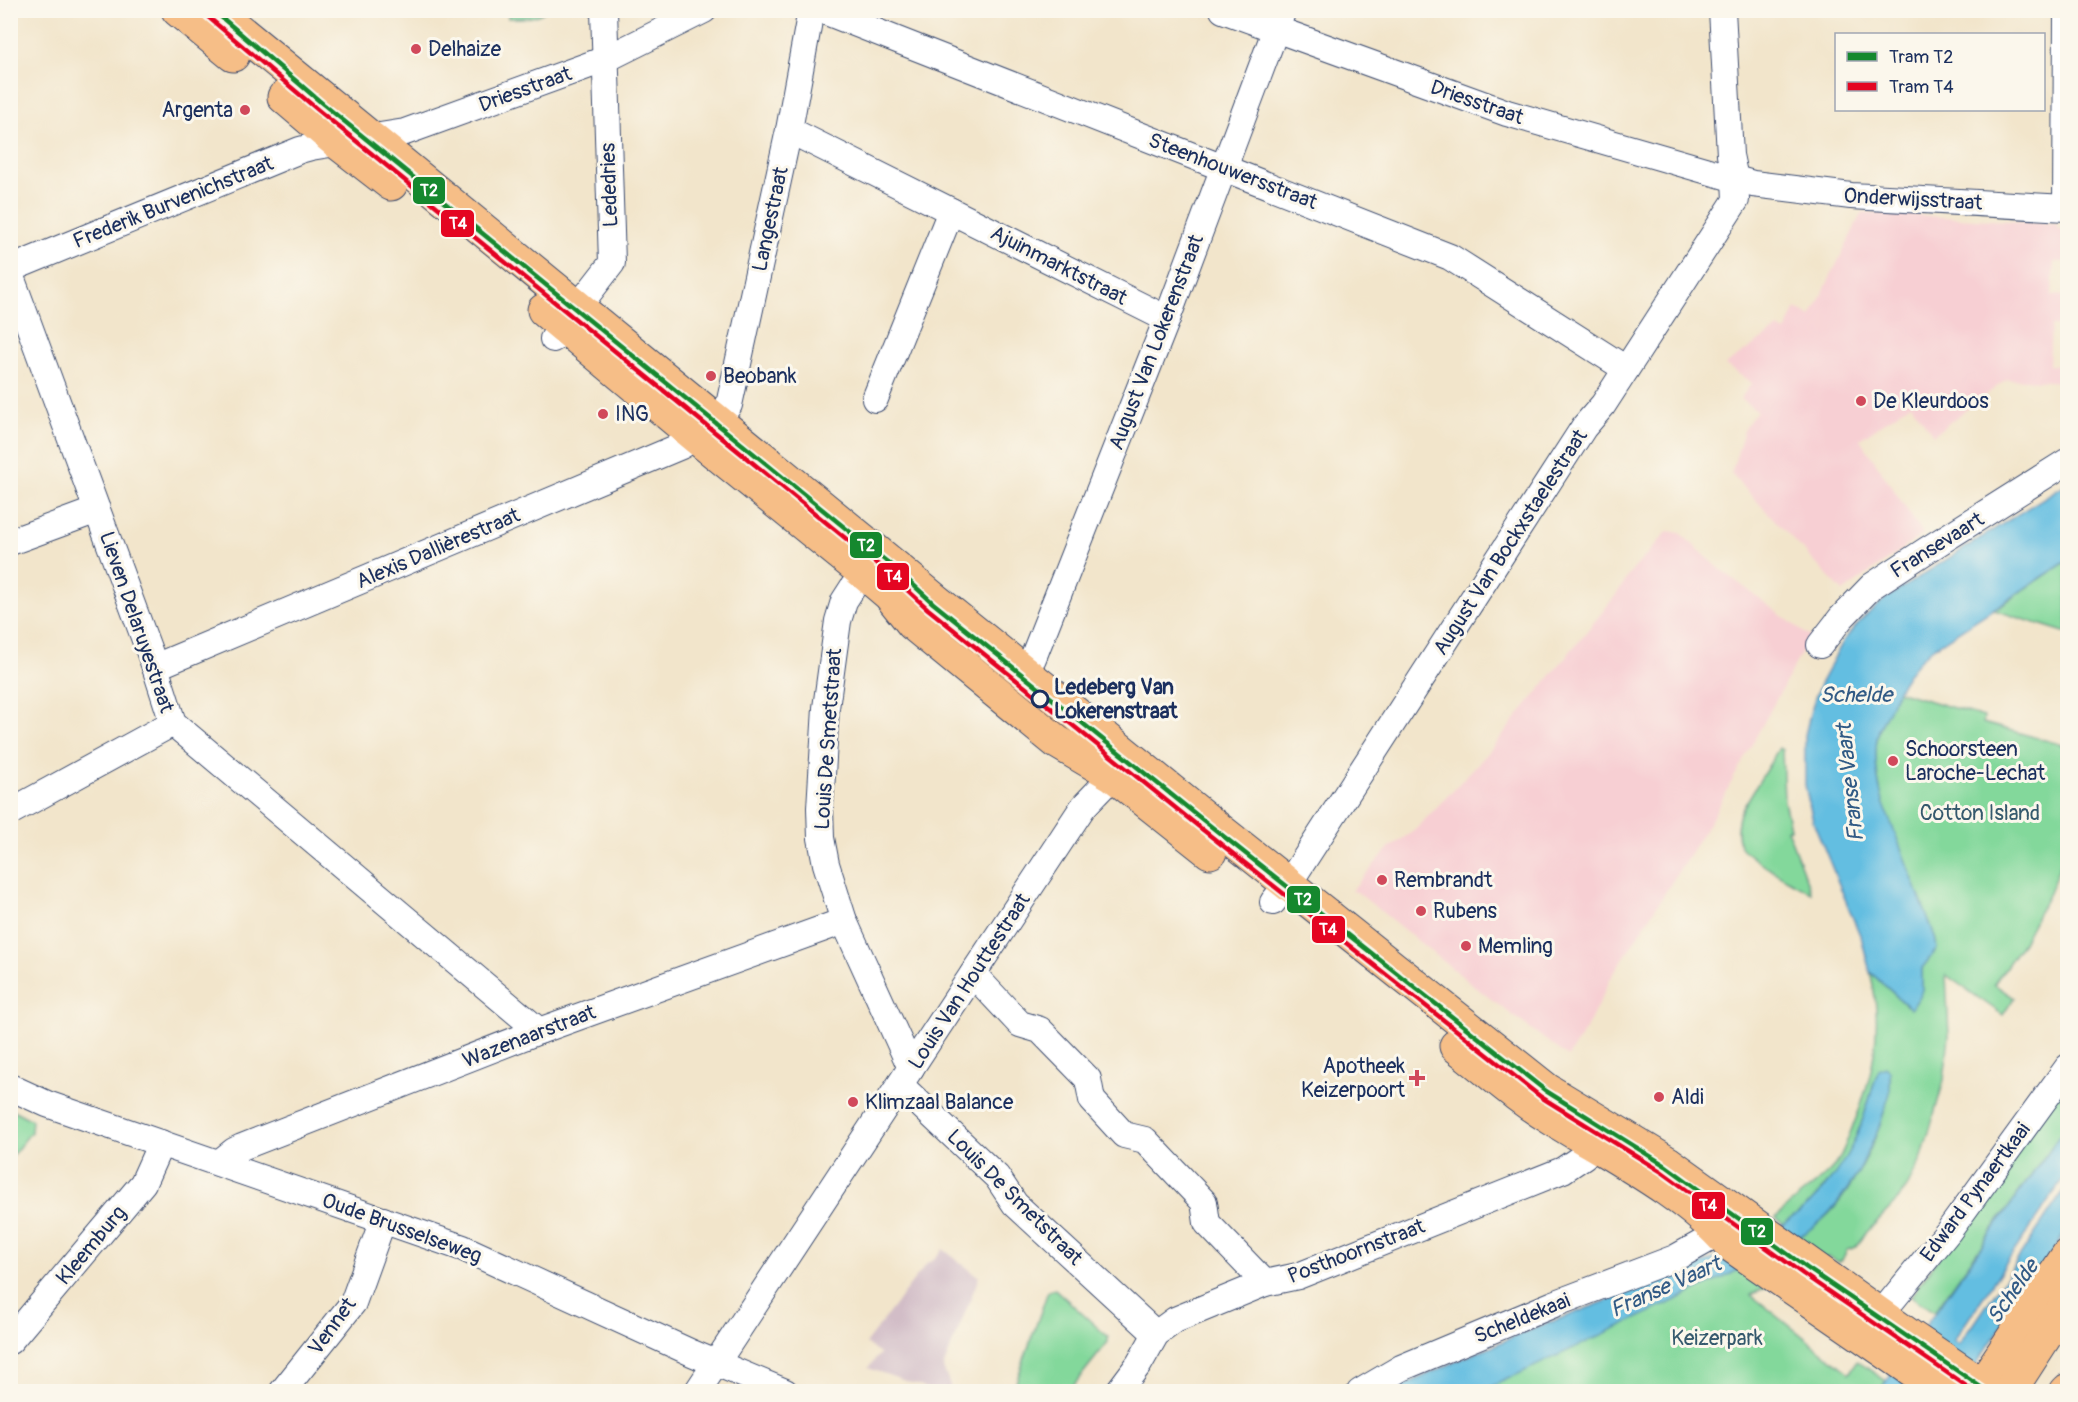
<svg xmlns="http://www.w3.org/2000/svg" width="2078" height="1402" viewBox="0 0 2078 1402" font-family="Pangolin,sans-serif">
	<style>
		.built { fill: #f7cfd3 }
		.industrial { fill: #d2bdc7 }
		.green { fill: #83d89b; stroke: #4f847c; stroke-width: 1.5 }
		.water { fill: #63bee1; stroke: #3f76a0; stroke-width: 1.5; fill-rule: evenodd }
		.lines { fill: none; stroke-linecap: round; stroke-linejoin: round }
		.minor-casing { stroke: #3b4a6e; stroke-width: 28 }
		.primary-casing { stroke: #3b4a6e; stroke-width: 35 }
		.trunk-casing { stroke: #3b4a6e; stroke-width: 35 }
		.minor { stroke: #fff; stroke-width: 26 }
		.primary { stroke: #f6be87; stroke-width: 33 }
		.trunk { stroke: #f6be87; stroke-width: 33 }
		.tram-1-casing { stroke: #fbf7ec; stroke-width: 9 }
		.tram-2-casing { stroke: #fbf7ec; stroke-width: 9 }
		.tram-1 { stroke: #15882e; stroke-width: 4.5 }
		.tram-2 { stroke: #e40521; stroke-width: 4.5 }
		.poi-dot { fill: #d1495b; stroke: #fbf7ec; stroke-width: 2 }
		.stop-dot { fill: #fbf7ec; stroke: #1b2f5e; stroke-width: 3 }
		.labels { text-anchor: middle; stroke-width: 6; stroke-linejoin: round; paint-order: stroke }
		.poi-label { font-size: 21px; fill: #1b2f5e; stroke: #fbf7ec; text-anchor: start }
		.street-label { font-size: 21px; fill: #1b2f5e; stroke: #fbf7ec }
		.stop-label { font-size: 21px; font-weight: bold; fill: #1b2f5e; stroke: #fbf7ec; text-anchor: start }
		.park-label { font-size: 21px; fill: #35596d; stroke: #fbf7ec }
		.water-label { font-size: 22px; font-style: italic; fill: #315a85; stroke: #fbf7ec }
		.line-badge { stroke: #fbf7ec; stroke-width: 2 }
		.badge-label { font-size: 16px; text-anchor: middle; font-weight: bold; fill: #fff }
	</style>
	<rect width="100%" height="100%" fill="#fbf7ec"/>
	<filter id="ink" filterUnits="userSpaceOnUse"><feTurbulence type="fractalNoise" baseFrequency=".0167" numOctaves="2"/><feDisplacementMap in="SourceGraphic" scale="12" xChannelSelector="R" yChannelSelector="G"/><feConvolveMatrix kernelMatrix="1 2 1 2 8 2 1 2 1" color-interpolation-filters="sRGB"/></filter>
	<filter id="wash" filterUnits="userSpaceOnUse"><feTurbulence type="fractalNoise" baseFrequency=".008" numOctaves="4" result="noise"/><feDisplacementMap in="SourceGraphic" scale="24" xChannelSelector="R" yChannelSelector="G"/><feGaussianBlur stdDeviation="1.35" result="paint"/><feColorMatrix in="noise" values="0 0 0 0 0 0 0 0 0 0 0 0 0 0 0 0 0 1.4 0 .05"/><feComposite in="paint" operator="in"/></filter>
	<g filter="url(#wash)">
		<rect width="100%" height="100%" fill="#f2e5cb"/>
		<g class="built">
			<polygon points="1862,212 2057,224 2057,229 2067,229 2067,262 2054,262 2052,295 2067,296 2067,327 2051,326 2049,365 2067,367 2067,382 2007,379 1933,435 1911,404 1860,439 1923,534 1843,592 1731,474 1745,427 1757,411 1740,399 1752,383 1725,365 1778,328 1785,332 1796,308 1811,317"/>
			<polygon points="1668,531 1680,533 1719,568 1810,637 1711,820 1611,978 1586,1029 1568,1057 1483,993 1357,892 1351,891 1387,850 1415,830 1488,753 1616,595 1631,572"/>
		</g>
		<polygon class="industrial" points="943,1249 979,1277 943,1368 951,1388 942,1391 934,1391 868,1368 880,1354 866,1343 928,1262 931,1262"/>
		<g class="green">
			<path d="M508 11V10L545 11C535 19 522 18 508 18Z"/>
			<polygon points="2067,561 2067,633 1994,610"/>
			<path d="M1897 691 1984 717 1983 723 2067 746V848L2049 893 2023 942 1994 984 2014 998 2003 1015 1946 975 1949 1036 1944 1080 1922 1157 1906 1189 1895 1203 1867 1232 1856 1247 1847 1250 1842 1260 1838 1262 1828 1257 1751 1295 1849 1373 1857 1361 1886 1381 1879 1391 1482 1392C1574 1340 1676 1306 1767 1252 1785 1242 1806 1233 1822 1220 1854 1195 1893 1112 1890 1071L1886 1067 1876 1077 1862 1124 1853 1147 1842 1167 1808 1205 1784 1224 1776 1218C1793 1198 1817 1186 1834 1166 1841 1158 1846 1144 1850 1133 1872 1082 1885 1028 1870 972L1907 1006 1913 1007 1922 989V968L1937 949 1935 937C1914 884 1865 789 1878 734 1882 719 1891 705 1897 691Z"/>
			<path d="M1779 748 1782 750 1784 801 1790 828 1787 829 1811 892C1797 886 1747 858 1740 845 1735 835 1737 824 1740 813Z"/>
			<polygon points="2067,1080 2067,1125 1934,1312 1911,1296"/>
			<polygon points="11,1109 32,1120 31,1132 11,1157"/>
			<polygon points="1055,1289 1108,1337 1108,1342 1069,1391 1013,1391 1048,1291"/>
		</g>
		<g class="water">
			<path d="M2067 483V561L1933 648C1911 666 1901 681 1890 707 1886 716 1881 724 1878 733 1873 756 1877 780 1883 802L1935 937 1937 949 1922 968V989L1920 996 1911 1009 1870 972 1862 940 1813 821 1805 785V735L1811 710 1819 686 1844 640 1863 618 1886 598Z"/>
			<path d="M1886 1067 1890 1071V1093L1878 1130 1857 1175 1837 1204 1822 1220 1805 1233 1727 1276 1482 1391 1391 1392C1467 1354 1550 1322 1630 1292 1672 1276 1712 1261 1752 1241 1772 1230 1792 1220 1809 1204 1849 1165 1861 1130 1876 1077L1879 1070Z"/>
			<path d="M2067 1125V1230L1958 1391 1879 1392ZM2062 1181 2065 1182 2066 1185 2061 1195 1972 1327H1970L1959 1344 1954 1340Z"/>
		</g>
	</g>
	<g filter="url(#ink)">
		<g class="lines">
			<defs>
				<g id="minor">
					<polyline points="821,10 1450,257 1626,369"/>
					<polyline points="1223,10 1507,113 1753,184 1851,196 2066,208 2067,10"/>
					<polyline points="789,130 1167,319"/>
					<polyline points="10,269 300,150 311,147 405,132 606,59 704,10"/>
					<polyline points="10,274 155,667 173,723 539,1031"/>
					<polyline points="553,339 612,263 604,10"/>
					<polyline points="875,399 951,211"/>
					<polyline points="10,542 97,510"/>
					<polyline points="878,561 864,573 853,587 844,601 838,621 826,708 820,808 821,838 826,864 844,921 911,1068"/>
					<polyline points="1820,645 1841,618 1872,586 1927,550 2068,461"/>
					<polyline points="155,667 681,446 715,424 729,405 789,130 811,10"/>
					<polyline points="1023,671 1033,658 1167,319 1283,10"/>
					<polyline points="10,812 173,723"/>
					<polyline points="1273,902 1293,877 1584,427 1603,405 1736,200 1735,179 1730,155 1722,10"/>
					<polyline points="973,974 1020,1024 1040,1030 1088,1079 1092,1100 1124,1135 1145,1140 1204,1202 1207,1223 1265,1283"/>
					<polyline points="900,1085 997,1177 1015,1204 1156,1334"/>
					<polyline points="10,1087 47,1104 463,1248 692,1353 785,1392"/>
					<polyline points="219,1163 234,1151 242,1147 539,1031 844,921"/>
					<polyline points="1880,1315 1948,1232 2068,1067"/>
					<polyline points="10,1341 143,1183 161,1143"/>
					<polyline points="282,1392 353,1303 383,1220"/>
					<polyline points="697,1392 1083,807 1126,762"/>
					<polyline points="1118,1392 1139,1364 1156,1334 1175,1320 1265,1283 1298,1276 1563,1170 1584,1156 1601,1129"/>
					<polyline points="1360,1392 1401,1368 1554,1304 1675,1258 1734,1225"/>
				</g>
				<g id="primary">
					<polyline points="178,10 233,55"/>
					<polyline points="214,10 898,569 935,600 1206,819 1547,1090 1668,1163 1911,1337 1991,1391"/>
					<polyline points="284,97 338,143 391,184"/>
					<polyline points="544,310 696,437 864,573 889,594 913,624 1057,742 1113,775 1210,852"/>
					<path d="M1456 1046C1488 1071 1519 1099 1554 1120 1610 1155 1687 1194 1729 1244L1944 1392"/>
					<polyline points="1977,1392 2068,1255"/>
					<polyline points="2066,1392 2068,1390"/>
				</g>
				<polyline id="trunk" points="2009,1392 2068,1301"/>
			</defs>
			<use href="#minor" class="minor-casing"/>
			<use href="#primary" class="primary-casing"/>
			<use href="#trunk" class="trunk-casing"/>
			<use href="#minor" class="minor"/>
			<use href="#primary" class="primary"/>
			<use href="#trunk" class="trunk"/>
			<defs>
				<polyline id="tram-1" points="213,10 323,104 897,570 933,603 1203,820 1546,1091 1666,1166 1807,1268 1988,1392"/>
				<polyline id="tram-2" points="207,16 318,110 892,576 928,609 1198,826 1541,1097 1662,1172 1803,1274 1975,1392"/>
			</defs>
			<use href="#tram-1" class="tram-1-casing"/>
			<use href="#tram-2" class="tram-2-casing"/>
			<use href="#tram-1" class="tram-1"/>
			<use href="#tram-2" class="tram-2"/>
		</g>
	</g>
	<g class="poi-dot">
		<circle cx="416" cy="49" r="6"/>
		<circle cx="245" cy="110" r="6"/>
		<circle cx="711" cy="376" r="6"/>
		<circle cx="1861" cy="401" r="6"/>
		<circle cx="603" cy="414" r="6"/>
		<circle cx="1893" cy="761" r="6"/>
		<circle cx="1382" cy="880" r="6"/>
		<circle cx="1421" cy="911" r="6"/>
		<circle cx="1466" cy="946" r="6"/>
		<path d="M1414 1069h6v6h6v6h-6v6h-6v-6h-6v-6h6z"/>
		<circle cx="1659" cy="1097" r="6"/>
		<circle cx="853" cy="1102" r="6"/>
	</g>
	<circle class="stop-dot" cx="1040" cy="699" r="8"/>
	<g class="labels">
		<g class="poi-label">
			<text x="428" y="56">Delhaize</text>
			<text x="233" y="117" text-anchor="end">Argenta</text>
			<text x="723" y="383">Beobank</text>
			<text x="1873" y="408">De Kleurdoos</text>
			<text x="615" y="421">ING</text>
			<text x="1905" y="756">Schoorsteen<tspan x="1905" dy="24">Laroche-Lechat</tspan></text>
			<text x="1394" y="887">Rembrandt</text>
			<text x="1433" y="918">Rubens</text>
			<text x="1478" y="953">Memling</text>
			<text x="1405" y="1073" text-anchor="end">Apotheek<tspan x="1405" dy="24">Keizerpoort</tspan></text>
			<text x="1671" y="1104">Aldi</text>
			<text x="865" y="1109">Klimzaal Balance</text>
		</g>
		<g class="street-label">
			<text transform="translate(525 89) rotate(-20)" y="7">Driesstraat</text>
			<text transform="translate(1477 102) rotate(19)" y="7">Driesstraat</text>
			<text transform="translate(1233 171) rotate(21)" y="7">Steenhouwersstraat</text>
			<text transform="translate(609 185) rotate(-92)" y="7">Lededries</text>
			<text transform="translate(1913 199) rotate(3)" y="7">Onderwijsstraat</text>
			<text transform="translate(173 202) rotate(-22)" y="7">Frederik Burvenichstraat</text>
			<text transform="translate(770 219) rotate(-78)" y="7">Langestraat</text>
			<text transform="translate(1059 265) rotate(27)" y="7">Ajuinmarktstraat</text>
			<text transform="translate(1156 342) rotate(-69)" y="7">August Van Lokerenstraat</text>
			<text transform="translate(1510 542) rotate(-57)" y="7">August Van Bockxstaelestraat</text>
			<text transform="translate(1937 545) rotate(-32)" y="7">Fransevaart</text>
			<text transform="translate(438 548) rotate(-23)" y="7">Alexis Dallièrestraat</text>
			<text transform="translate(137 622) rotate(71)" y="7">Lieven Delaruyestraat</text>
			<text transform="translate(828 739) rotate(-86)" y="7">Louis De Smetstraat</text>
			<text transform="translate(969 981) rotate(-57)" y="7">Louis Van Houttestraat</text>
			<text transform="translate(529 1036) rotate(-21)" y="7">Wazenaarstraat</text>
			<text transform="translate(1975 1192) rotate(-53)" y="7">Edward Pynaertkaai</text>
			<text transform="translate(1015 1197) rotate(45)" y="7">Louis De Smetstraat</text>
			<text transform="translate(402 1228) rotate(20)" y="7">Oude Brusselseweg</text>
			<text transform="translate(91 1245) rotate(-50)" y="7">Kleemburg</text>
			<text transform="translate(1356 1251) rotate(-21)" y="7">Posthoornstraat</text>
			<text transform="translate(1522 1318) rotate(-22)" y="7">Scheldekaai</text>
			<text transform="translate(332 1326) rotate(-54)" y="7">Vennet</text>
		</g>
		<g class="stop-label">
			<text x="1054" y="694">Ledeberg Van<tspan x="1054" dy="24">Lokerenstraat</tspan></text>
		</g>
		<g class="park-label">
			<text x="1980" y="820">Cotton Island</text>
			<text x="1717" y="1345">Keizerpark</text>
		</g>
		<g class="water-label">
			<text x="1856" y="702">Schelde</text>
			<text transform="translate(1849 783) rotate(-96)" y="8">Franse Vaart</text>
			<text transform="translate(1665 1286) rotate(-24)" y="8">Franse Vaart</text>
			<text transform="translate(2012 1291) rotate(-55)" y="8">Schelde</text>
		</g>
	</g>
	<g class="line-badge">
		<rect x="412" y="176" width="34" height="29" rx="6" fill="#15882e"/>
		<rect x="440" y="209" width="35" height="29" rx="6" fill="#e40521"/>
		<rect x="849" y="531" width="34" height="28" rx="6" fill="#15882e"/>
		<rect x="876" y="562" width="34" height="29" rx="6" fill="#e40521"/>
		<rect x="1286" y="885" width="35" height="29" rx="6" fill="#15882e"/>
		<rect x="1311" y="915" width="35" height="29" rx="6" fill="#e40521"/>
		<rect x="1691" y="1191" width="35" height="29" rx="6" fill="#e40521"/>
		<rect x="1740" y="1217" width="34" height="29" rx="6" fill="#15882e"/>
	</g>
	<g class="badge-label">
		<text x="429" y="196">T2</text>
		<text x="458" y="229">T4</text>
		<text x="866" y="551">T2</text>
		<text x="893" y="582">T4</text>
		<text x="1303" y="905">T2</text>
		<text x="1328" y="935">T4</text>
		<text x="1708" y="1211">T4</text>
		<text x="1757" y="1237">T2</text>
	</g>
	<rect width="2078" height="1402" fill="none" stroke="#fbf7ec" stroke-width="36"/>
	<rect x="1835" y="33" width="210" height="78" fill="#fbf7ec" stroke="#a1a7b3" stroke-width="1.5"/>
	<rect x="1847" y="52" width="30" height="9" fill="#15882e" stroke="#a1a7b3" stroke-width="1.5"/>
	<text x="1889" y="63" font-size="18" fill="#1b2f5e">Tram T2</text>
	<rect x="1847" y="82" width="30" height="9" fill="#e40521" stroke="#a1a7b3" stroke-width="1.5"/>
	<text x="1889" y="93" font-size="18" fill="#1b2f5e">Tram T4</text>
</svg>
